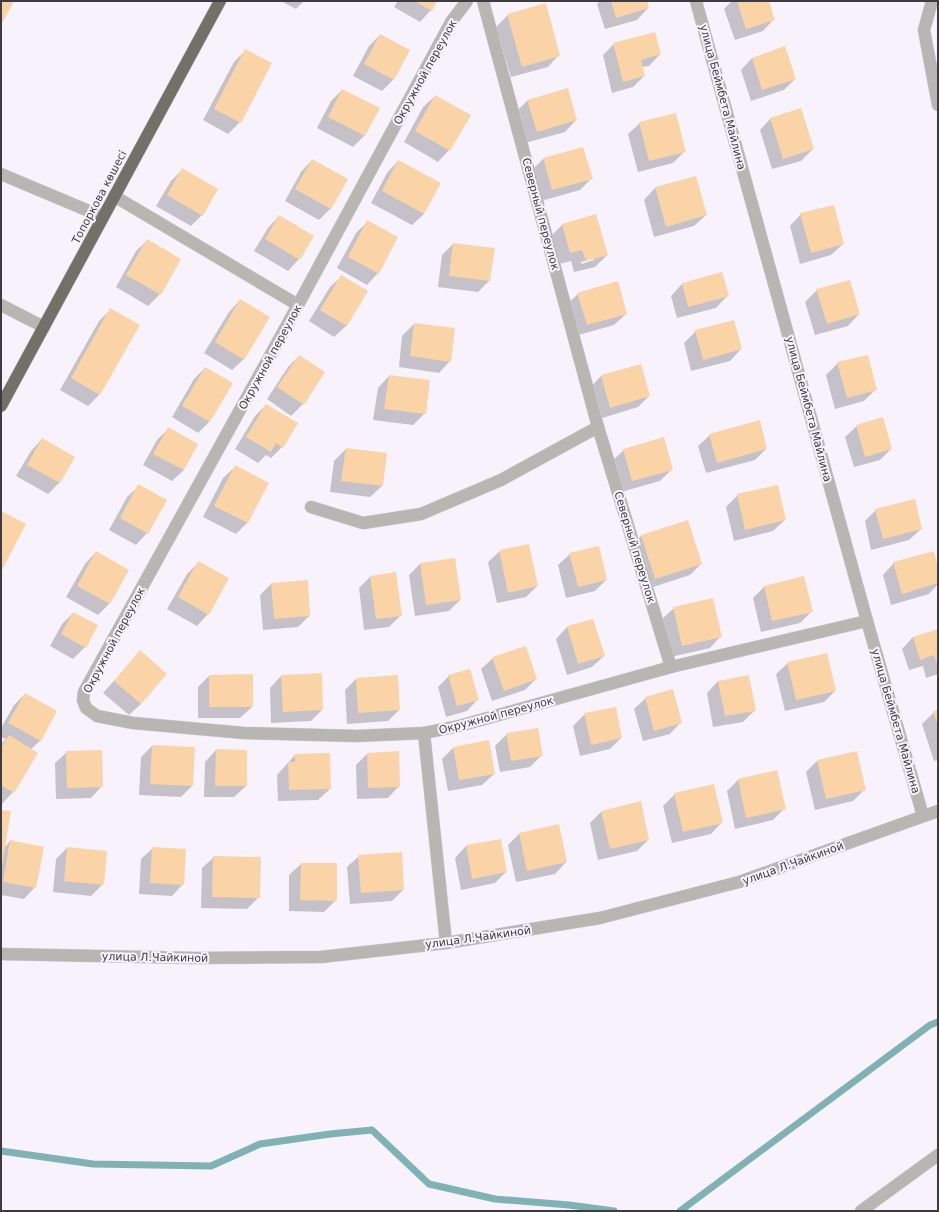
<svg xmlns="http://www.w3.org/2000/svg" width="939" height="1212" viewBox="0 0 939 1212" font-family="'DejaVu Sans',sans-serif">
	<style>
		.shadow { fill: #0003; fill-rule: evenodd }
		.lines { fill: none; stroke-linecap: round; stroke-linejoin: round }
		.stream { stroke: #80b2b5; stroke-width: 7 }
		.building { fill: #fad4a7 }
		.minor-casing { stroke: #d2ced6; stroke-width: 13 }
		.highway-casing { stroke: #d2ced6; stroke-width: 13 }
		.minor { stroke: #b8b6b2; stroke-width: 12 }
		.highway { stroke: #737067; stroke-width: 12 }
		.labels { text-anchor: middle; stroke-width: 4; stroke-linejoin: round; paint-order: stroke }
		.street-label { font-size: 11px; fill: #3e3c40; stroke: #f7f2fb }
	</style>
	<rect width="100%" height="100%" fill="#f7f2fb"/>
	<g class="shadow">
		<polygon points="281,1 304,1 296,9"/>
		<polygon points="398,1 436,1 431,10 420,22 394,7"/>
		<polygon points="600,1 646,1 648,8 637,20 605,29 597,4"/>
		<polygon points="732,1 768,1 774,19 763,31 735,40 724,9"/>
		<polygon points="508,15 559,55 548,67 511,77 496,27"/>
		<polygon points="380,35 409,50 393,80 382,91 353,76 369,46"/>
		<polygon points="614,44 660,54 649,66 642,67 644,76 633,87 612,93 603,55"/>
		<polygon points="785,48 795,79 784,90 751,101 741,70 752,58"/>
		<polygon points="246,50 240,122 228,134 203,120 234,62"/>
		<polygon points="342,90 365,135 353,147 317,128 331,101"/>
		<polygon points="435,96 449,150 438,162 404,142 423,107"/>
		<polygon points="528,100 576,120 565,132 525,143 516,112"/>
		<polygon points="771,118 813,149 801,161 772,169 760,130"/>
		<polygon points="640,123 685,151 673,163 638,172 628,134"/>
		<polygon points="543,159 591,179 580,190 541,201 532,170"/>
		<polygon points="312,160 331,208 319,220 285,201 301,172"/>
		<polygon points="398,161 424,214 412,225 371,203 387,173"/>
		<polygon points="182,170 202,215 191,226 156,206 171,181"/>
		<polygon points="695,177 706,215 694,226 654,237 644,200 655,188"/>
		<polygon points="801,214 843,244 831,255 800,264 790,226"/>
		<polygon points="279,216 299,259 288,271 254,251 268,228"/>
		<polygon points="367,222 378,273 367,285 337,268 356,233"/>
		<path d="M563 224 607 255 595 267 574 272 571 261 559 264 551 236ZM594 258V260L581 264V262Z"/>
		<polygon points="148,240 160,294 148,306 116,287 136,251"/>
		<polygon points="453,244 489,281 478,292 438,287 442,255"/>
		<polygon points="721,273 727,296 716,308 677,318 671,296 682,284"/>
		<polygon points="342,276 367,292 346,326 334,337 309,321 330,287"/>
		<polygon points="817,290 859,314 848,326 815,335 805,302"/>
		<polygon points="578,294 626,314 614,325 575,336 566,305"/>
		<polygon points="240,300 244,359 232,370 204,353 229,312"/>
		<polygon points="111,309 138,325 99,395 88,406 60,390 99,321"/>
		<polygon points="734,321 741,349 730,361 691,371 684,343 696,331"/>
		<polygon points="414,324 450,361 439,373 399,367 402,336"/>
		<polygon points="299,356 303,404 291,416 267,399 288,367"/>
		<polygon points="838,363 875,390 864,401 835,409 826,375"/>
		<polygon points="205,368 210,421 198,433 172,417 194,379"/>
		<polygon points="389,376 425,413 413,425 373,420 378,388"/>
		<polygon points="601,376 649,396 638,407 599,419 590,388"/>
		<polygon points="266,405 282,447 271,458 266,455 258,463 235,449 255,416"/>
		<polygon points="857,426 891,449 880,460 854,467 845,437"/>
		<polygon points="168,429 184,470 172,481 143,465 157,440"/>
		<polygon points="710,435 766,449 755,460 706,473 698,446"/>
		<polygon points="42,439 73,457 59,483 48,494 16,476 31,451"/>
		<polygon points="346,449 386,454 382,486 370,497 330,492 334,461"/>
		<polygon points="624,450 672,469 660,481 621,492 612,461"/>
		<polygon points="235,467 267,484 247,523 236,534 203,517 223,478"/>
		<polygon points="139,486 147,533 136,545 109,530 127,497"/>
		<polygon points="738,495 785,520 773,531 734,541 726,507"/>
		<polygon points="876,510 921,529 909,540 871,550 865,521"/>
		<polygon points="687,521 701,564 690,575 644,590 630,548 641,536"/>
		<polygon points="500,551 537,586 526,597 497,603 488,562"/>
		<polygon points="96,552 110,603 98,615 66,597 85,564"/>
		<polygon points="570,554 606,580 595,591 566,598 558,565"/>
		<polygon points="199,562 208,614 197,626 167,609 187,574"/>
		<polygon points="894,563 938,572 938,584 929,594 891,605 883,575"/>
		<polygon points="420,564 460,600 449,611 415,616 409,575"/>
		<polygon points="395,573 401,615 389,627 364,630 359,588 370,577"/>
		<polygon points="803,577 812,611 800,623 761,632 753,598 764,587"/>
		<polygon points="271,584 309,616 298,627 263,630 260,595"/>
		<polygon points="674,608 721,636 710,648 671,657 662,619"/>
		<polygon points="73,613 85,647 73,659 50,646 62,624"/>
		<polygon points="593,620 604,656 592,667 567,675 556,639 567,627"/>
		<polygon points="938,630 938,674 926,678 923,666 909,670 902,649 913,637"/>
		<polygon points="140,652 141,704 129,715 103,693"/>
		<polygon points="493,658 536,679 525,690 492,701 481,669"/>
		<polygon points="788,663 835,691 824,702 785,711 776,674"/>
		<polygon points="209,676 252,707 240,718 198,718 198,687"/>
		<polygon points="281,676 322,710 311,721 271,723 270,688"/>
		<polygon points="449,676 478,699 467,711 446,717 438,687"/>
		<polygon points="356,679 399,710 388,721 347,724 345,690"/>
		<polygon points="718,681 755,710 743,722 713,727 707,693"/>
		<polygon points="25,694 56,711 40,741 30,750 13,792 2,804 1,803 1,744 6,739 1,737 1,728 14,705"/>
		<polygon points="646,698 681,722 670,734 643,741 634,709"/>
		<polygon points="938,711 938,760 934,761 922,724 934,712"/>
		<polygon points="585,714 621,738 610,749 580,756 573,726"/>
		<polygon points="507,734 542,755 530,767 500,772 495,746"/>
		<polygon points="152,746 192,786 181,797 139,795 141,757"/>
		<polygon points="453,748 494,774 482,785 448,791 442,759"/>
		<polygon points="216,750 246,751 246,786 234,797 204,797 205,762"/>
		<polygon points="67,752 102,786 91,798 56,799 55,763"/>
		<polygon points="398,752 399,786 388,798 357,799 356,765 367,754"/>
		<polygon points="329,754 330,789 318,800 278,801 277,775 295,755"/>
		<polygon points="817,761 865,789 853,801 815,810 806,772"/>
		<polygon points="777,771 785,808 773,820 735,829 727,791 738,780"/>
		<polygon points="675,794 722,822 711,834 672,843 663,806"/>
		<polygon points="1,811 4,848 10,841 35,887 24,899 1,895"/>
		<polygon points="601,812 648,840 637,851 598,860 590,823"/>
		<polygon points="519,834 566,862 555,874 516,882 508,845"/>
		<polygon points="466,846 506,872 495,883 461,890 455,858"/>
		<polygon points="67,848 103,884 91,896 53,892 56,859"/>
		<polygon points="153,848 183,884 172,896 139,894 141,859"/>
		<polygon points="359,856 403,890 392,901 350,904 347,867"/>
		<polygon points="214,857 259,897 247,909 201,908 202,868"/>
		<polygon points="301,864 336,864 336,900 324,912 289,911 289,875"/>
	</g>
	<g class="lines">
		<g class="stream">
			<polyline points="1,1151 93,1164 211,1166 260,1144 330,1134 372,1130 429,1184 495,1199 569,1205 614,1211"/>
			<polyline points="680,1211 930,1025 938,1022"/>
		</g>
	</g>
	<g class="building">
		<polygon points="1,1 14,1 1,25"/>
		<polygon points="414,1 437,1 432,11"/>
		<polygon points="611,1 647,1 649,8 616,18"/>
		<polygon points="737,1 769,1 775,20 746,29"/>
		<polygon points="546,3 560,56 522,67 507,14"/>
		<polygon points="655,32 661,54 641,60 645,76 623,82 613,43"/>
		<polygon points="380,34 410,50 394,80 364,64"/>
		<polygon points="785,46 796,79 762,90 752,58"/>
		<polygon points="245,49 272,63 241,123 214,109"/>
		<polygon points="568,88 577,120 537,132 527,100"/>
		<polygon points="342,89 380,108 365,136 328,117"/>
		<polygon points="435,95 471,115 450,151 415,131"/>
		<polygon points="801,108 814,149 783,159 770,118"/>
		<polygon points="676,113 686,152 649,161 639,122"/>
		<polygon points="583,147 593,179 552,190 543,158"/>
		<polygon points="312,159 348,179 331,209 295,189"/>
		<polygon points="398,160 441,183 424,214 382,191"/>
		<polygon points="182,168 218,189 203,216 167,195"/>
		<polygon points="696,176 707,215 666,227 655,187"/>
		<polygon points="834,205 844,244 811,253 800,213"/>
		<polygon points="596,214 608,255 586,261 582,250 570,253 562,224"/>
		<polygon points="279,215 314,236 300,260 265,239"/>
		<polygon points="367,220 398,237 379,274 348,257"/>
		<polygon points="147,239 181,259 161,295 126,275"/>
		<polygon points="453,243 495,248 490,281 449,276"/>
		<polygon points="722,272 729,296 688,307 682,283"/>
		<polygon points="341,275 368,291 347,326 320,310"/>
		<polygon points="850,280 860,314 827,324 816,289"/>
		<polygon points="618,281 627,314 587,325 577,293"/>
		<polygon points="240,299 270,317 244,360 215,342"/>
		<polygon points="110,308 140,325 100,395 71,378"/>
		<polygon points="734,320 742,349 703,360 695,330"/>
		<polygon points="414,323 455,328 451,362 410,356"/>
		<polygon points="299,355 325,372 304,405 277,387"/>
		<polygon points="868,355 877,390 847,398 837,362"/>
		<polygon points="641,364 650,396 610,408 601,375"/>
		<polygon points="205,367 233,383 210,422 182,406"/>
		<polygon points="389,375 430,380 426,414 384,409"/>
		<polygon points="266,404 298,423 283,448 276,443 271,452 246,437"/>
		<polygon points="883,417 892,449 865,457 856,425"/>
		<polygon points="760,420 767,449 717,463 709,434"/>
		<polygon points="168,427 198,444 184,470 153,454"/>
		<polygon points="664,437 673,470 632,481 623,449"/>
		<polygon points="42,438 75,457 60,483 27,465"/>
		<polygon points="346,448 387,453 383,486 341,481"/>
		<polygon points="235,465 269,483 248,523 214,506"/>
		<polygon points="138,484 167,500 148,534 120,518"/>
		<polygon points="778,485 786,520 745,530 737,494"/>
		<polygon points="915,499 922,529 883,539 875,509"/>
		<polygon points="1,511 26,524 1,572"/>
		<polygon points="688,520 702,564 655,579 641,535"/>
		<polygon points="529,544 538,586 508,593 499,550"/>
		<polygon points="599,546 607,580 578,587 569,553"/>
		<polygon points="96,551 129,570 110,604 77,586"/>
		<polygon points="934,551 938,568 938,583 902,594 893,562"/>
		<polygon points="455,558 461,600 426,605 420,563"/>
		<polygon points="198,561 229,578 209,615 178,597"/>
		<polygon points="396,572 402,616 376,619 370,576"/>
		<polygon points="804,576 813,612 772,621 764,586"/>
		<polygon points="308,580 310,616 274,619 271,583"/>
		<polygon points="713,598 722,637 682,646 673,607"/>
		<polygon points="73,612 98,625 86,648 61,634"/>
		<polygon points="593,619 605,656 578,664 567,626"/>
		<polygon points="938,629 938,667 934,655 920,660 913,637"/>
		<polygon points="526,646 537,679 504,691 492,657"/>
		<polygon points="140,650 167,674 141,704 114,681"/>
		<polygon points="827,653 836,691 796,700 787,662"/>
		<polygon points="470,669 479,700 457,706 448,675"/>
		<polygon points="322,673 323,710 283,712 281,675"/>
		<polygon points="253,674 253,707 209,707 209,675"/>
		<polygon points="398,675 400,710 358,713 356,678"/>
		<polygon points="749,675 756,711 725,716 718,681"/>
		<polygon points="673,689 682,723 654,731 645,697"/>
		<polygon points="25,693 57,711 41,741 8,723"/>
		<polygon points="616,707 622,738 591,745 584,713"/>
		<polygon points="938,710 938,726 933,711"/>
		<polygon points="538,728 543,756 511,761 506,733"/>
		<polygon points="9,735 38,753 14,793 1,785 1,748"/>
		<polygon points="489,740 495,774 459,780 453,747"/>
		<polygon points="152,745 195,747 193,786 150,784"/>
		<polygon points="216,749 247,750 247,786 215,786"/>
		<polygon points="102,750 103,787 67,788 66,751"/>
		<polygon points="399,751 400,787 368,788 367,753"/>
		<polygon points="857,751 866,790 826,799 817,760"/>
		<polygon points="330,753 331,789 289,790 288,762 295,762 295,754"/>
		<polygon points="777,770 786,809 746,818 738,779"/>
		<polygon points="714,784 723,823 683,832 674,793"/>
		<polygon points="641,801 649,840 610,849 601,811"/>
		<polygon points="1,810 11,811 2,866 1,865"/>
		<polygon points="559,824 567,862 527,871 519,833"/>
		<polygon points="501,839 507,872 472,879 466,845"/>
		<polygon points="10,840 44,847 36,888 3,882"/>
		<polygon points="67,847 107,851 104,885 64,881"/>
		<polygon points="152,847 186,849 184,885 150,883"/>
		<polygon points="402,852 404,890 361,893 358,855"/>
		<polygon points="213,856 261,857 260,898 212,897"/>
		<polygon points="301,863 337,863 337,901 300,900"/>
	</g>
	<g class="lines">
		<defs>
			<g id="minor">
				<polyline points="467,1 451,22 298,305 84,692 83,700 86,708 97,716 133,723 244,733 357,736 424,733 459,726 671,667 867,621"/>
				<polyline points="483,1 598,427 671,667"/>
				<polyline points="696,1 867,621 923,816"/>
				<polyline points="932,1 924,30 938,105"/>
				<polyline points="1,174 103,217"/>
				<polyline points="114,196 298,305"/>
				<polyline points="1,305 44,327"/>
				<polyline points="311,507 363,523 421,514 501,480 598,427"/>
				<polyline points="424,733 446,943"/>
				<polyline points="1,954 196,958 321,957 446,943 600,918 739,882 938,811"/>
				<polyline points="861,1211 938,1155"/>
			</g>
			<polyline id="highway" points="1,406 220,1"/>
		</defs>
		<use href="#minor" class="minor-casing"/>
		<use href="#highway" class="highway-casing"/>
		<use href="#minor" class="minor"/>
		<use href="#highway" class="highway"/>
	</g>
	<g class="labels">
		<g class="street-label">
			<text transform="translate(425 72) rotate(-61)" y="4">Окружной переулок</text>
			<text transform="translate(723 97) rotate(75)" y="4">улица Беймбета Майлина</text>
			<text transform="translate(99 197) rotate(-62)" y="4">Топоркова көшесі</text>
			<text transform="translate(541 214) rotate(75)" y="4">Северный переулок</text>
			<text transform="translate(270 357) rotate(-61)" y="4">Окружной переулок</text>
			<text transform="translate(809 409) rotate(75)" y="4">улица Беймбета Майлина</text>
			<text transform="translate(635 547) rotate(73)" y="4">Северный переулок</text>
			<text transform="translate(114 640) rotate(-62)" y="4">Окружной переулок</text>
			<text transform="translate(496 715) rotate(-15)" y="4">Окружной переулок</text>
			<text transform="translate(896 721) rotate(74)" y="4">улица Беймбета Майлина</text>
			<text transform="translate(793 863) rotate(-20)" y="4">улица Л.Чайкиной</text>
			<text transform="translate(478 937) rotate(-8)" y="4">улица Л.Чайкиной</text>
			<text transform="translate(155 957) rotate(1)" y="4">улица Л.Чайкиной</text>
		</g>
	</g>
	<rect width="939" height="1212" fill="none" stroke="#3e3c40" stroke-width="4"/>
</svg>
